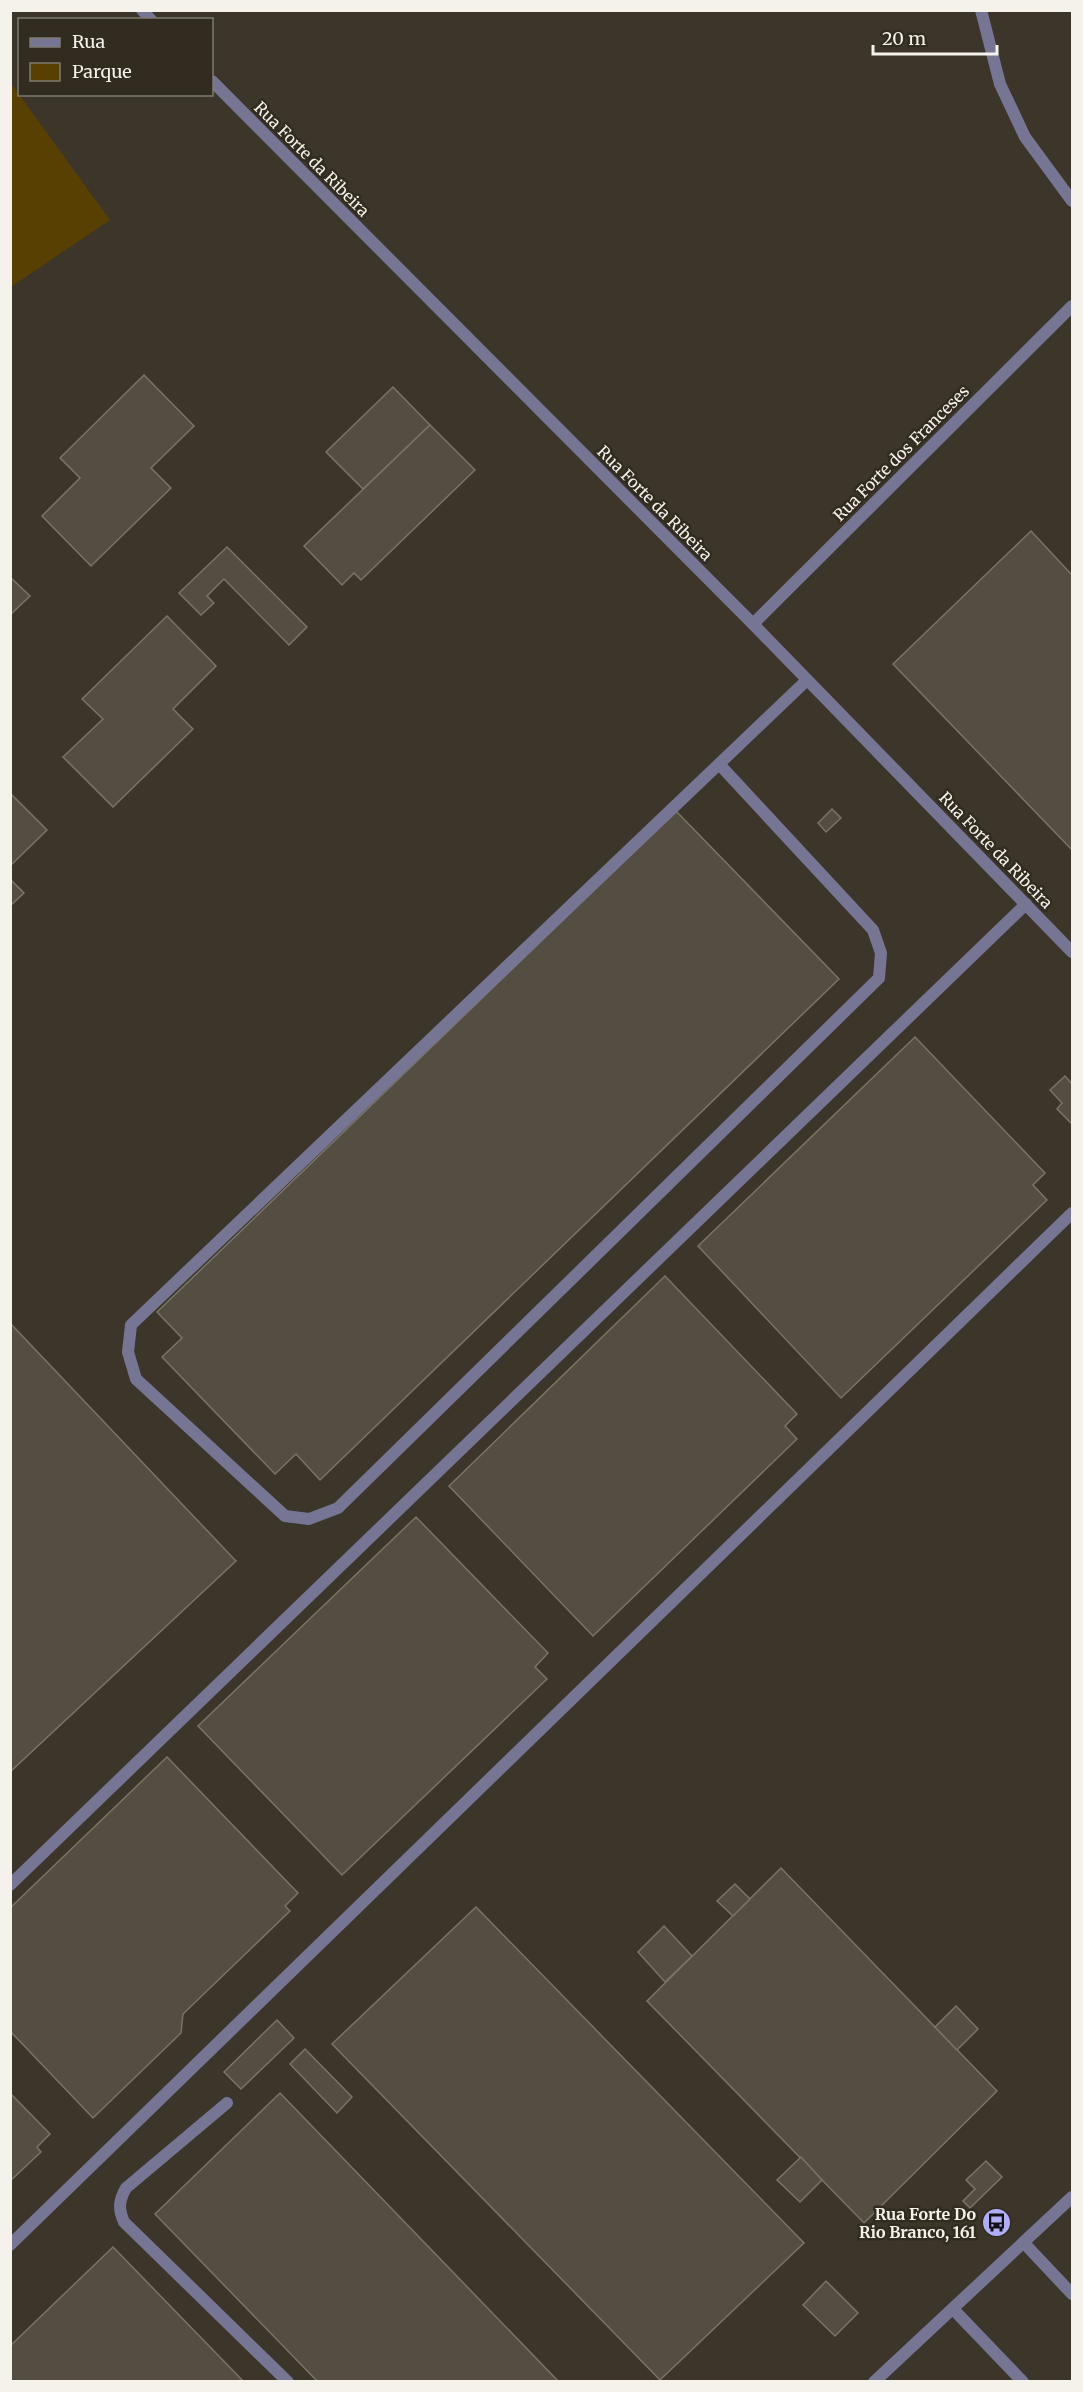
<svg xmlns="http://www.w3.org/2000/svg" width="1083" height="2392" viewBox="0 0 1083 2392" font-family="Merriweather,serif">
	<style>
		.green { fill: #584003 }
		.building { fill: #544e42; stroke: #7a7467; stroke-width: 1.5 }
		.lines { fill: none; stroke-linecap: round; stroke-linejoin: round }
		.lane { stroke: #767694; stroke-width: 12 }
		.street { stroke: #767694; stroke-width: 12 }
		.labels { text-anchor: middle; stroke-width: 5; stroke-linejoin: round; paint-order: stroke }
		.street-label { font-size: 16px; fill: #f5f2eb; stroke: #312b20 }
		.poi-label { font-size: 16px; font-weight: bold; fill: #f5f2eb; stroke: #312b20; text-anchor: end }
	</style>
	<rect width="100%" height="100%" fill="#3b352a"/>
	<polygon class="green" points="10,82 110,220 11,287 10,287"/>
	<g class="building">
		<polygon points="144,375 194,426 151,468 171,488 91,566 42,516 80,478 60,458"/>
		<polygon points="393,387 430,425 363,489 326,452"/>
		<polygon points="430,425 475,470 361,580 354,573 342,585 304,546"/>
		<polygon points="1031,531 1072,575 1072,850 893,664"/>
		<polygon points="227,547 307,627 289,645 224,579 207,596 214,603 201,615 179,593"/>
		<polygon points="10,577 30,596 10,615"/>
		<polygon points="167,616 216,666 173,709 193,729 113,807 63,757 103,719 82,699"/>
		<polygon points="10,793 47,830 10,866"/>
		<polygon points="832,809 841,818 826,832 818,823"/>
		<polygon points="676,811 839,979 320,1480 296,1454 275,1474 162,1357 182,1338 157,1312"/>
		<polygon points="10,879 24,893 10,906"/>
		<polygon points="915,1037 1045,1173 1033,1185 1047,1200 841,1398 698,1246"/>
		<polygon points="1065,1076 1072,1084 1072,1124 1057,1109 1062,1103 1050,1090"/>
		<polygon points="665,1276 797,1414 785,1426 797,1439 593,1636 449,1486"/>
		<polygon points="10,1323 236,1561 10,1772"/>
		<polygon points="416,1517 548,1653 535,1667 547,1679 342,1875 198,1726"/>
		<polygon points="167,1757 298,1893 285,1906 290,1911 183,2014 181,2033 93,2118 10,2031 10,1908"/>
		<polygon points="781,1868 997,2091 864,2223 647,2001"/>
		<polygon points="735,1884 750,1899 733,1916 717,1901"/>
		<polygon points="476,1907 804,2243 660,2380 332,2044"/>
		<polygon points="664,1926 692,1956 665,1982 638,1952"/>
		<polygon points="956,2006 978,2029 957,2050 935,2027"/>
		<polygon points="277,2020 294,2038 241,2089 224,2072"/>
		<polygon points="305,2049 352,2097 337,2113 290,2064"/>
		<polygon points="10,2093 50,2134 37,2147 41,2152 10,2181"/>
		<polygon points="280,2093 559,2382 318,2382 155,2214"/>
		<polygon points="801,2157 822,2180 800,2202 777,2180"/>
		<polygon points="986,2161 1002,2177 970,2208 963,2201 975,2189 966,2180"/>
		<polygon points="113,2247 244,2382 10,2382 10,2346"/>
		<polygon points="826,2281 858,2313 835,2336 803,2305"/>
	</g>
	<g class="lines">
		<g class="lane">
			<polyline points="981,10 1000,84 1025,137 1072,201"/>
			<polyline points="719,764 873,930 881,953 879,978 338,1508 309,1519 285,1516 136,1379 128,1352 131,1325 719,764 807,680"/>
			<polyline points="10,1885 1026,904"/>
			<path d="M227 2103 126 2188C119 2200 118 2209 124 2222L288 2382"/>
			<polyline points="1024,2243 1072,2294"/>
			<polyline points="10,2245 1072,1213"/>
			<polyline points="953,2309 1023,2382"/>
		</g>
		<g class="street">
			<polyline points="142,10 151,20"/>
			<polyline points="212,81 753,624 1072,952"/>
			<polyline points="753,624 1072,306"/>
			<polyline points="874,2382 1072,2197"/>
		</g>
	</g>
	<defs>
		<symbol id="bus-disc" viewBox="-11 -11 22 22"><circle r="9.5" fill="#b0aefa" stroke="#312b20"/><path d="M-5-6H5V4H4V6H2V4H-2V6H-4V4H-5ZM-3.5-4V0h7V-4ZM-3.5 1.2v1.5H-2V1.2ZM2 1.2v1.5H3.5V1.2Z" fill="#111"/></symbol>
	</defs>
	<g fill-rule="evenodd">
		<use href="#bus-disc" x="980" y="2206" width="33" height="33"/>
	</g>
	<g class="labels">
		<g class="street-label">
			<text transform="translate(312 159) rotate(45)" y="6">Rua Forte da Ribeira</text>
			<text transform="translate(901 453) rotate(-45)" y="6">Rua Forte dos Franceses</text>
			<text transform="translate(655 503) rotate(45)" y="6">Rua Forte da Ribeira</text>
			<text transform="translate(996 850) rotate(46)" y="6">Rua Forte da Ribeira</text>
		</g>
		<g class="poi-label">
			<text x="976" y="2220">Rua Forte Do<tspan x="976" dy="18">Rio Branco, 161</tspan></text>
		</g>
	</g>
	<rect width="1083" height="2392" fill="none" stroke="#f5f2eb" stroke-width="24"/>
	<rect x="18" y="18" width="195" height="78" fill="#312b20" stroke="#7f7b71" stroke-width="1.5"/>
	<rect x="30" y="38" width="30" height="9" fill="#767694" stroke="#7f7b71" stroke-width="1.5"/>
	<text x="72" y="48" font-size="18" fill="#f5f2eb">Rua</text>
	<rect x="30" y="63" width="30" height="18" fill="#584003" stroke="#7f7b71" stroke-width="1.5"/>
	<text x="72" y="78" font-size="18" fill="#f5f2eb">Parque</text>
	<path d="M873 45v9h124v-9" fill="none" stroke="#f5f2eb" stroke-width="3"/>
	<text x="882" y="45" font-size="18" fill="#f5f2eb" stroke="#312b20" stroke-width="4.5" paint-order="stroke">20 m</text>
</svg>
